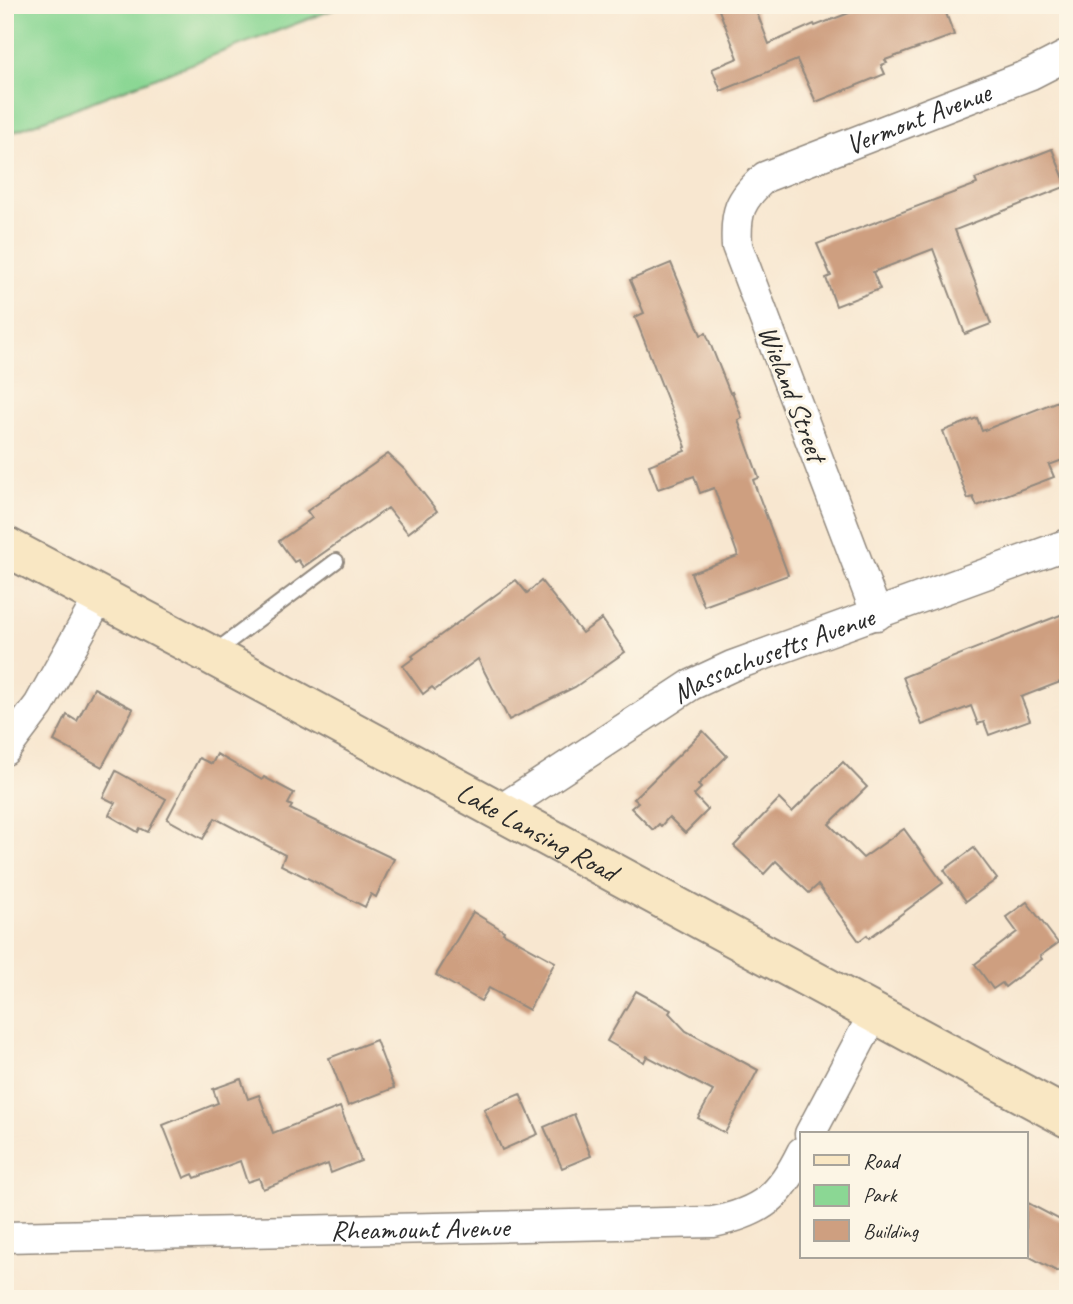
<svg xmlns="http://www.w3.org/2000/svg" width="1073" height="1304" viewBox="0 0 1073 1304" font-family="Caveat,sans-serif">
	<style>
		.green { fill: #8bd794; stroke: #5b8160; stroke-width: 2 }
		.building { fill: #ce9f80 }
		.lines { fill: none; stroke-linecap: round; stroke-linejoin: round }
		.lane-casing { stroke: #92897e; stroke-width: 18 }
		.street-casing { stroke: #92897e; stroke-width: 33 }
		.secondary-casing { stroke: #92897e; stroke-width: 42 }
		.lane { stroke: #fff; stroke-width: 14 }
		.street { stroke: #fff; stroke-width: 30 }
		.secondary { stroke: #f9e7c3; stroke-width: 38 }
		.labels { text-anchor: middle; stroke-width: 6; stroke-linejoin: round; paint-order: stroke }
		.street-label { font-size: 28px; fill: #2b2b2b; stroke: #fcf5e5 }
	</style>
	<rect width="100%" height="100%" fill="#fcf5e5"/>
	<filter id="ink" filterUnits="userSpaceOnUse"><feTurbulence type="fractalNoise" baseFrequency=".0143" numOctaves="2"/><feDisplacementMap in="SourceGraphic" scale="14" xChannelSelector="R" yChannelSelector="G"/><feConvolveMatrix kernelMatrix="1 2 1 2 8 2 1 2 1" color-interpolation-filters="sRGB"/></filter>
	<filter id="wash" filterUnits="userSpaceOnUse"><feTurbulence type="fractalNoise" baseFrequency=".00686" numOctaves="4" result="noise"/><feDisplacementMap in="SourceGraphic" scale="28" xChannelSelector="R" yChannelSelector="G"/><feGaussianBlur stdDeviation="1.57" result="paint"/><feColorMatrix in="noise" values="0 0 0 0 0 0 0 0 0 0 0 0 0 0 0 0 0 1.4 0 .05"/><feComposite in="paint" operator="in"/></filter>
	<g filter="url(#wash)">
		<rect width="100%" height="100%" fill="#f8e7d0"/>
		<polygon class="green" points="5,5 345,5 5,135"/>
		<g id="blocks">
			<g class="building">
				<polygon points="717,5 754,5 769,44 814,24 815,26 870,5 943,5 954,35 885,60 887,63 881,65 885,74 816,102 797,60 721,91 712,69 738,58"/>
				<polygon points="1052,149 1067,186 955,230 991,324 965,334 933,249 873,272 880,289 836,306 826,278 831,276 817,244 977,184 975,179"/>
				<polygon points="671,263 701,335 706,333 730,393 732,392 742,418 738,420 759,478 753,480 788,575 704,606 691,573 738,556 714,488 700,493 694,476 658,489 649,465 685,451 684,448 686,447 635,317 644,313 630,280"/>
				<polygon points="1068,397 1068,458 1049,465 1054,477 977,506 973,497 968,499 943,431 977,418 982,431"/>
				<polygon points="388,454 405,470 437,511 408,533 388,508 303,567 298,560 294,562 279,541 312,518 307,511"/>
				<polygon points="516,580 527,593 541,581 582,633 602,619 625,652 575,687 509,720 478,659 435,690 432,687 423,694 403,666 414,658 412,656"/>
				<polygon points="1068,612 1068,679 1021,697 1030,720 989,735 984,722 978,724 971,706 922,725 903,677"/>
				<polygon points="94,688 133,709 102,767 54,741 67,715 77,721"/>
				<polygon points="703,731 727,756 698,785 701,788 694,795 708,810 685,833 669,817 661,826 659,824 653,830 631,808 638,802 634,799"/>
				<polygon points="217,754 262,780 264,777 294,793 288,804 292,806 290,809 394,859 376,897 371,894 365,907 281,865 285,855 215,818 203,839 167,819 199,758 212,764"/>
				<polygon points="843,762 867,787 829,824 863,858 904,829 943,883 869,938 867,935 859,941 818,885 809,893 776,861 764,874 734,846 779,799 792,812"/>
				<polygon points="116,771 166,799 148,832 140,828 138,832 109,815 115,803 103,797"/>
				<polygon points="974,848 997,879 966,901 944,870"/>
				<polygon points="1027,902 1058,943 1040,956 1042,959 1005,987 1002,983 993,989 975,964 1017,932 1006,917"/>
				<polygon points="473,912 504,931 503,933 555,962 529,1010 489,988 481,1001 436,975"/>
				<polygon points="636,991 671,1010 669,1013 686,1031 758,1070 725,1133 698,1118 713,1091 647,1056 644,1062 607,1041"/>
				<polygon points="376,1040 394,1088 348,1106 329,1058"/>
				<polygon points="241,1079 248,1099 259,1095 273,1133 340,1107 361,1161 331,1173 328,1164 263,1189 259,1178 247,1182 240,1161 195,1178 193,1174 184,1178 163,1125 218,1103 213,1089"/>
				<polygon points="520,1094 538,1134 502,1150 484,1109"/>
				<polygon points="574,1114 591,1156 562,1168 544,1127"/>
				<polygon points="1026,1202 1068,1224 1068,1253 1058,1272 1026,1255"/>
			</g>
		</g>
	</g>
	<g filter="url(#ink)">
		<use href="#blocks" fill-opacity="0" stroke="#92897e" stroke-width="2"/>
		<g class="lines">
			<defs>
				<polyline id="lane" points="212,654 336,561"/>
				<g id="street">
					<path id="s1" d="M877 615 737 246C735 212 739 200 765 177L1031 74 1068 55"/>
					<polyline points="5,750 39,705 100,596"/>
					<path id="s2" d="M499 811 691 685 732 666 1068 544"/>
					<polyline points="810,1134 874,1014"/>
					<path id="s3" d="M5 1237 713 1222C762 1212 780 1197 802 1152"/>
				</g>
				<g id="secondary">
					<path id="s4" d="M5 546 211 655 1068 1118"/>
				</g>
			</defs>
			<use href="#lane" class="lane-casing"/>
			<use href="#street" class="street-casing"/>
			<use href="#secondary" class="secondary-casing"/>
			<use href="#lane" class="lane"/>
			<use href="#street" class="street"/>
			<use href="#secondary" class="secondary"/>
		</g>
	</g>
	<g class="labels">
		<g class="street-label">
			<text dy="10" stroke="none"><textPath href="#s1" startOffset="637">Vermont Avenue</textPath></text>
			<text transform="translate(793 393) rotate(69)" y="10">Wieland Street</text>
			<text dy="10" stroke="none"><textPath href="#s2" startOffset="317">Massachusetts Avenue</textPath></text>
			<text dy="10" stroke="none"><textPath href="#s4" startOffset="604">Lake Lansing Road</textPath></text>
			<text dy="10" stroke="none"><textPath href="#s3" startOffset="415">Rheamount Avenue</textPath></text>
		</g>
	</g>
	<rect width="1073" height="1304" fill="none" stroke="#fcf5e5" stroke-width="28"/>
	<rect x="800" y="1132" width="228" height="126" fill="#fcf5e5" stroke="#a8a49b" stroke-width="2"/>
	<rect x="814" y="1155" width="35" height="10" fill="#f9e7c3" stroke="#a8a49b" stroke-width="2"/>
	<text x="863" y="1168" font-size="21" fill="#2b2b2b">Road</text>
	<rect x="814" y="1185" width="35" height="21" fill="#8bd794" stroke="#a8a49b" stroke-width="2"/>
	<text x="863" y="1202" font-size="21" fill="#2b2b2b">Park</text>
	<rect x="814" y="1220" width="35" height="21" fill="#ce9f80" stroke="#a8a49b" stroke-width="2"/>
	<text x="863" y="1238" font-size="21" fill="#2b2b2b">Building</text>
</svg>
